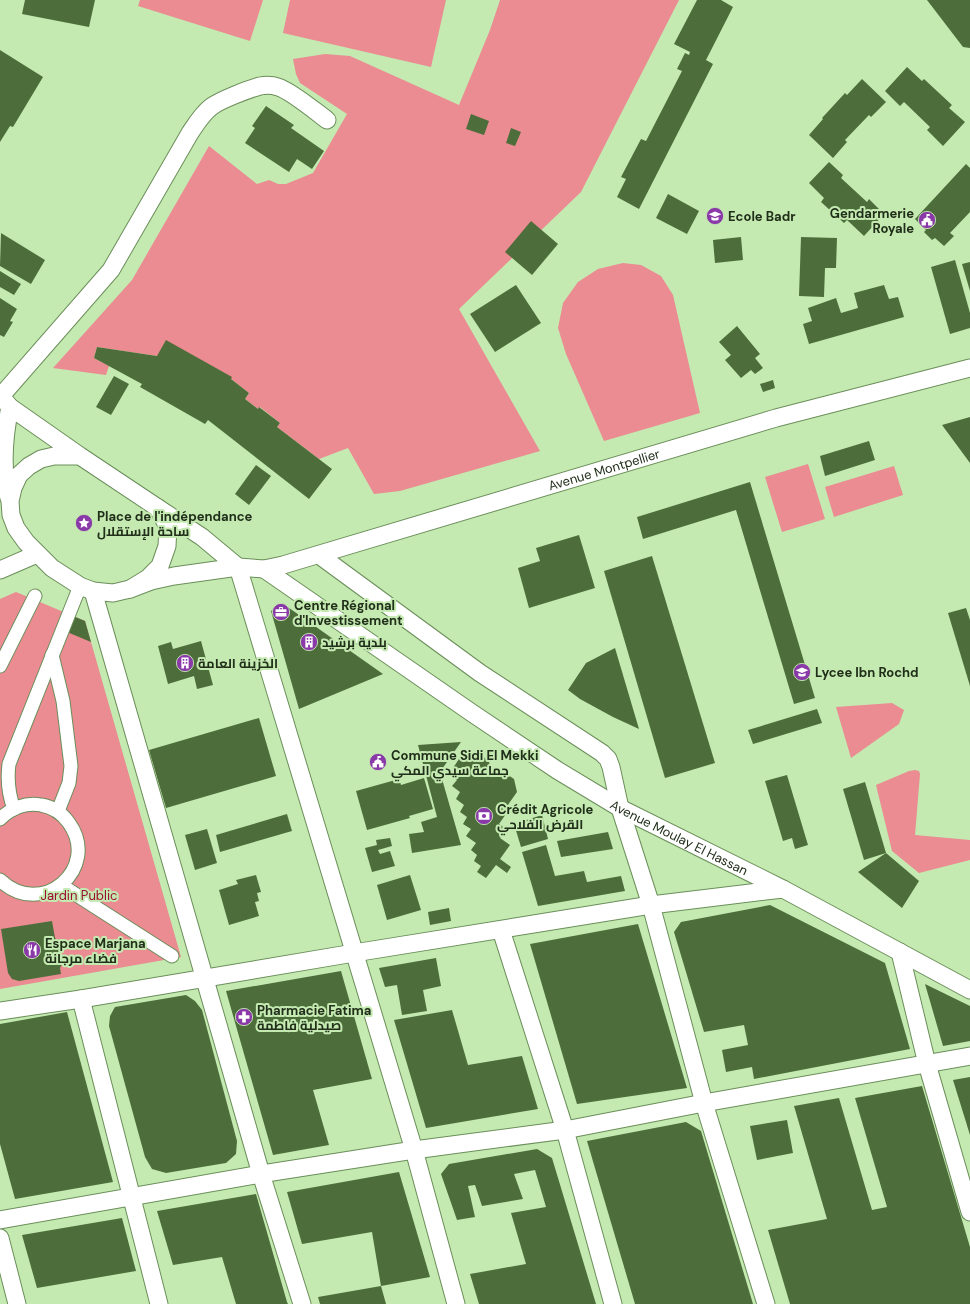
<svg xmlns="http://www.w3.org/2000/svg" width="970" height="1304" viewBox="0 0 970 1304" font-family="'DM Sans',Cairo,sans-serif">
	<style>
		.green { fill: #eb8b92 }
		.building { fill: #4d6e3b }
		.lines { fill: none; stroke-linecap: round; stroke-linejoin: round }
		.pedestrian-casing { stroke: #6b8e5a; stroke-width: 15 }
		.minor-casing { stroke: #6b8e5a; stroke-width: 19 }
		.pedestrian { stroke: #fff; stroke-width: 13 }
		.minor { stroke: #fff; stroke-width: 17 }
		.labels { text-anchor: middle; stroke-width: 4; stroke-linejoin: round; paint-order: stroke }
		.poi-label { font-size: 13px; font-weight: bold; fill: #212f1a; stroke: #c4eab1; text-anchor: start }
		.street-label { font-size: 13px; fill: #212f1a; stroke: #c4eab1 }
		.park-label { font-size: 13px; fill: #990f32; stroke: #c4eab1 }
	</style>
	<rect width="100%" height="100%" fill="#c4eab1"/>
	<g class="green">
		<polygon points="140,0 263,0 250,41 138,6"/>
		<polygon points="290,0 446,0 431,67 283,33"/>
		<polygon points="500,0 679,0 581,192 459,309 540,451 400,491 374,494 348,448 319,459 277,427 280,423 260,407 258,409 245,399 249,393 231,379 157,356 97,347 94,358 109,366 106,375 53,368 132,280 209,146 257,184 269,180 278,184 286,184 313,173 347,114 300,83 296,74 293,59 325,54 350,56 459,105 490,30"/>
		<polygon points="623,263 641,265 661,276 673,295 700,413 604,441 566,354 558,328 563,303 578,282 598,269"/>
		<polygon points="808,464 825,519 782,532 765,477"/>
		<polygon points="894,466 903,495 834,517 825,487"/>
		<polygon points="16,592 85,621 181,957 0,989 0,599"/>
		<polygon points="892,703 904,710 899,724 851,758 836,707"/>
		<polygon points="915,770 919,771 920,774 915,835 970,840 970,860 919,873 892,851 876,785 909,771"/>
	</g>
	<g class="building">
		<polygon points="25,0 95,0 89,27 22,14"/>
		<polygon points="697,0 721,0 733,7 706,60 713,64 639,209 617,197 626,179 621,177 641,139 646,141 682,71 677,69 685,53 689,55 690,52 674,44"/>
		<polygon points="927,0 970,0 970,48 963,47"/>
		<polygon points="0,50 43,77 13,127 10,126 0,142"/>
		<polygon points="907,67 922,81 924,79 952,105 949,108 965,122 943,146 927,130 930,127 904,102 900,106 885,91"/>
		<polygon points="862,79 886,102 871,117 869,115 845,140 847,142 833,158 809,135 823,119 822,118 845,93 847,95"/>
		<polygon points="266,106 294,125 291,128 324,151 312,169 297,159 289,172 245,143 255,128 252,126"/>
		<polygon points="471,114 489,121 484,135 466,129"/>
		<polygon points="511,128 521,132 515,146 506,143"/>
		<polygon points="829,162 843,175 841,178 867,202 869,199 884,214 864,236 847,220 844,223 821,202 824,198 809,183"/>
		<polygon points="966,164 970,168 970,212 950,233 954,236 944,246 935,238 932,240 924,232 926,230 915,219"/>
		<polygon points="668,194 699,211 687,234 656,218"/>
		<polygon points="531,221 558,244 532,275 505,252"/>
		<polygon points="1,233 45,260 31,284 0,266"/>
		<polygon points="741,237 743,260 715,263 713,240"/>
		<polygon points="801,237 837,238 836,268 825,268 824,297 799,296"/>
		<polygon points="955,260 970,313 970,328 950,334 931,267"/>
		<polygon points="970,262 970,291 962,264"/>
		<polygon points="0,271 21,284 14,295 0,287"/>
		<polygon points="516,285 541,323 495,352 470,314"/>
		<polygon points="884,285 889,299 898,297 904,317 809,344 803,324 812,321 808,308 836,298 841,313 858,308 854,293"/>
		<polygon points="0,298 17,309 10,321 13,322 4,337 0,335"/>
		<polygon points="737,326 760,354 755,358 763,368 755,374 751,370 741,378 725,360 731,355 719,342"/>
		<polygon points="166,340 232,377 231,379 249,393 245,399 258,409 259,407 280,423 277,427 332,469 309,499 208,420 205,424 140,387 142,384 94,358 97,347 157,356"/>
		<polygon points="114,376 129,384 111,415 96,407"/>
		<polygon points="773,380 775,388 763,392 760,384"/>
		<polygon points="970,417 970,463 942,425"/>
		<polygon points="869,441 875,460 825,476 820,456"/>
		<polygon points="256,465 271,476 249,505 235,494"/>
		<polygon points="750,482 815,698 794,704 736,510 643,539 637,517"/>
		<polygon points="579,535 595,588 529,608 518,568 540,561 536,548"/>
		<polygon points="652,556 715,763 665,778 604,571"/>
		<polygon points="282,603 383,674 299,709 271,611"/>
		<polygon points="966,608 970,620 970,686 948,613"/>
		<polygon points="73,616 85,621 91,642 67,632"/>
		<polygon points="201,641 213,685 197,689 194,676 168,684 158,646 171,642 173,649"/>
		<polygon points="615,648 639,729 613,717 580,699 568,690 586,663"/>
		<polygon points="817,709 822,723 753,744 748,730"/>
		<polygon points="259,718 276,776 166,808 149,750"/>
		<polygon points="461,742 440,772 461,845 412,853 409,834 424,832 421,822 437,817 418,745"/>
		<polygon points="478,753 489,761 490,768 493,768 498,771 498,774 505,773 514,779 517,792 503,812 506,814 499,824 506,829 500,838 510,845 500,859 511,867 507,873 496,865 486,878 477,872 481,866 474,861 477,855 471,850 476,843 466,836 471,829 463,824 467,817 460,812 464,805 456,799 460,792 452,786 457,780 449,774 459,759"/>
		<polygon points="787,775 808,845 795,849 792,838 783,841 765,781"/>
		<polygon points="424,778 433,809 409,816 410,818 367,830 356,791 399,779 401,785"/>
		<polygon points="865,782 886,853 864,860 843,789"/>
		<polygon points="287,814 292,831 220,852 216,835"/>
		<polygon points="542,815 548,839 521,847 514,824"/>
		<polygon points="207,829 217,863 195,870 185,835"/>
		<polygon points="608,832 613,849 561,857 557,841"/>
		<polygon points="390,838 392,846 378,850 380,854 390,851 395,866 372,872 365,848 377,845 376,840"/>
		<polygon points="546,845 555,876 584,871 587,882 621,876 625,891 538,906 522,852"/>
		<polygon points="886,853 919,881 902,908 858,872"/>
		<polygon points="256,875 261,892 257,893 259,901 255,902 259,916 229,925 219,890 238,884 236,880"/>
		<polygon points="410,875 421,910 387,920 377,885"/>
		<polygon points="770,905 885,963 910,1049 754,1079 752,1067 726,1072 722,1050 748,1045 744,1025 704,1032 674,932 681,922"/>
		<polygon points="449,908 451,921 430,925 428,912"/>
		<polygon points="52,921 55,938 58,941 62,964 60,968 61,974 19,981 12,979 8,973 1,929"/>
		<polygon points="638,924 687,1088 577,1104 530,944"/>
		<polygon points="436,958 441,986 423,990 427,1011 402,1015 397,985 385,987 379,968"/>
		<polygon points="341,971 372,1079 313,1090 329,1145 273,1155 226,991"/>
		<polygon points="925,984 970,1006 970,1041 943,1046"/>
		<polygon points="186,995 195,1001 202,1010 237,1141 236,1154 226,1163 166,1173 152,1169 145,1157 109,1026 110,1016 115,1007"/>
		<polygon points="452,1010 468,1065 522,1056 538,1109 426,1128 394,1020"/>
		<polygon points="67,1012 113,1182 15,1199 0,1144 0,1024"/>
		<polygon points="970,1077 970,1135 953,1080"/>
		<polygon points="922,1086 970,1247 970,1304 790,1304 768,1230 827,1219 794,1106 839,1098 872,1210 887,1207 855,1098"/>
		<polygon points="787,1120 793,1153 757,1160 750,1126"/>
		<polygon points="686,1122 701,1131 753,1304 635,1304 587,1141"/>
		<polygon points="537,1149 552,1158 596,1304 479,1304 470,1274 526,1264 511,1213 546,1207 535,1170 514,1174 523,1199 482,1206 475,1185 468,1186 475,1217 457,1220 441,1174 449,1164"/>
		<polygon points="399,1172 430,1277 381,1286 386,1304 320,1304 318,1297 381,1286 372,1232 302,1244 287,1192"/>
		<polygon points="256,1194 287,1302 288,1304 236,1304 222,1257 173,1265 157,1211"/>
		<polygon points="122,1218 136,1271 37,1288 22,1235"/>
	</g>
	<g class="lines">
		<defs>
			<g id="pedestrian">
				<polyline points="52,655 63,701 71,766 69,783 58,811"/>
				<polyline points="0,666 35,596"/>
				<path d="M14 809C8 793 7 780 9 764L80 586"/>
				<path d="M0 819C11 808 26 802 41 805 53 807 62 813 69 823 101 868 42 920 0 880"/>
				<polyline points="61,885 172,956"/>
			</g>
			<g id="minor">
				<polyline points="0,395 10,407 80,456 158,508 168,527 167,546 160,566 148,578 130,589 113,593 93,591 80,586 52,568 26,542 16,528 11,515 10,501 13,488 19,475 29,466 41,459 54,456 80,456"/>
				<path d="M1 396 111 270 190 133C196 124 202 114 211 107 220 100 249 89 260 86 266 85 272 85 278 87 291 91 315 111 327 120"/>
				<path d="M9 498C1 469 4 436 10 407"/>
				<polyline points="158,508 202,537 238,567 414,1150 456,1304"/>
				<polyline points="319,555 480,673 602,753 608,759 611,767 620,808 651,905 704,1103 766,1304"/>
				<path id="s1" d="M264 569 472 713 557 770 620 808 783 889 970 990"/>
				<polyline points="0,570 37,554"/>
				<path id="s2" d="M130 589 151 581 174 576 238 567 264 569 283 565 776 418 970 368"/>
				<polyline points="93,591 261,1174 302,1304"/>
				<polyline points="501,930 565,1130 613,1304"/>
				<polyline points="900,952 927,1064 970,1212"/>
				<polyline points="81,999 159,1304"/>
				<polyline points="0,1011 81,999 354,953 651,905 783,889"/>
				<polyline points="0,1220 261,1174 414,1150 565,1130 704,1103 970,1056"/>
				<polyline points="0,1238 17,1304"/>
			</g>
		</defs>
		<use href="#pedestrian" class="pedestrian-casing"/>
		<use href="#minor" class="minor-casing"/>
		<use href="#pedestrian" class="pedestrian"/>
		<use href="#minor" class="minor"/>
	</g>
	<defs>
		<symbol id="school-disc" viewBox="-11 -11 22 22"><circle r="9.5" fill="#8a39a8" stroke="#c4eab1"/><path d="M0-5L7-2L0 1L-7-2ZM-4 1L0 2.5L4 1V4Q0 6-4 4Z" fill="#fff"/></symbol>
		<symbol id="civic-disc" viewBox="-11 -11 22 22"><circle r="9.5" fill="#8a39a8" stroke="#c4eab1"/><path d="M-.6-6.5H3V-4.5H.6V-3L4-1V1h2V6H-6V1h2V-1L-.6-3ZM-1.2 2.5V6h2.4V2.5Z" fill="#fff"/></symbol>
		<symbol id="sight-disc" viewBox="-11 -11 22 22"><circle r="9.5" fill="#8a39a8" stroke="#c4eab1"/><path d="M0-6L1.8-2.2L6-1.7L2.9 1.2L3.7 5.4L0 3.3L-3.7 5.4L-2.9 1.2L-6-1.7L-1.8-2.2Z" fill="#fff"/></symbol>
		<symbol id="office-disc" viewBox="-11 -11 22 22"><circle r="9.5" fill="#8a39a8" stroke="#c4eab1"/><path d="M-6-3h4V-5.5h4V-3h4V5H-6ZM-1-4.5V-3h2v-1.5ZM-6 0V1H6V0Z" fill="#fff"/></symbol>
		<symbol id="building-disc" viewBox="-11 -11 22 22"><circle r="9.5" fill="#8a39a8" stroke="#c4eab1"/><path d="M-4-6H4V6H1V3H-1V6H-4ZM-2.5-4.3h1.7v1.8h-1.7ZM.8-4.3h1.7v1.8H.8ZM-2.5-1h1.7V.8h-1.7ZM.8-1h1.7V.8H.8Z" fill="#fff"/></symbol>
		<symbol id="university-disc" viewBox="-11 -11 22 22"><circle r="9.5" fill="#8a39a8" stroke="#c4eab1"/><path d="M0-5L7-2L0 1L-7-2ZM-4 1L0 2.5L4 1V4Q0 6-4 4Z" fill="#fff"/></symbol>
		<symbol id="bank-disc" viewBox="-11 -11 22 22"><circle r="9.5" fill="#8a39a8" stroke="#c4eab1"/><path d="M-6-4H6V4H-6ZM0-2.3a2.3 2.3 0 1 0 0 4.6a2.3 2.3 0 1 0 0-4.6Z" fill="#fff"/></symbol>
		<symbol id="restaurant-disc" viewBox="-11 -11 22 22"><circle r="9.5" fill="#8a39a8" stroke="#c4eab1"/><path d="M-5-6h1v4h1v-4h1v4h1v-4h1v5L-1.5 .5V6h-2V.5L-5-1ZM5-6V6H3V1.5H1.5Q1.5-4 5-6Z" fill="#fff"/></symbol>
		<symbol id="pharmacy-disc" viewBox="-11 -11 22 22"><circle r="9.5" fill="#8a39a8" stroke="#c4eab1"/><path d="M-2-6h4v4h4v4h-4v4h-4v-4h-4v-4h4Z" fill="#fff"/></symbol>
	</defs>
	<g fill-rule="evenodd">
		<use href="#school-disc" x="705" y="206" width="20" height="20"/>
		<use href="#civic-disc" x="917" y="210" width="20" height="20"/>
		<use href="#sight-disc" x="74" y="513" width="20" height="20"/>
		<use href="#office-disc" x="271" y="602" width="20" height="20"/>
		<use href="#building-disc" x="299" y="632" width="20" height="20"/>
		<use href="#building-disc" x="175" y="653" width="20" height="20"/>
		<use href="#university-disc" x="792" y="662" width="20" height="20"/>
		<use href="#civic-disc" x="368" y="752" width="20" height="20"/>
		<use href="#bank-disc" x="474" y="806" width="20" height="20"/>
		<use href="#restaurant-disc" x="22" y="940" width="20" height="20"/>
		<use href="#pharmacy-disc" x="234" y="1007" width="20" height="20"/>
	</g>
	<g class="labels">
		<g class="poi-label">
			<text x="914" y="218" text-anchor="end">Gendarmerie<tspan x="914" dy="15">Royale</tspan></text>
			<text x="728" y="221">Ecole Badr</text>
			<text x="97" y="521">Place de l'indépendance<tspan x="97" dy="15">ساحة الإستقلال</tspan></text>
			<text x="294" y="610">Centre Régional<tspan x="294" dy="15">d'Investissement</tspan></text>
			<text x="322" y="647">بلدية برشيد</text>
			<text x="198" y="668">الخزينة العامة</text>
			<text x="815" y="677">Lycee Ibn Rochd</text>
			<text x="391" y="760">Commune Sidi El Mekki<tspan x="391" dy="15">جماعة سيدي المكي</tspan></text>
			<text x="497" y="814">Crédit Agricole<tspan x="497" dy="15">القرض الفلاحي</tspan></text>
			<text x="45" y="948">Espace Marjana<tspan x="45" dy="15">فضاء مرجانة</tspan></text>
			<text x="257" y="1015">Pharmacie Fatima<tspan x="257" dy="15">صيدلية فاطمة</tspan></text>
		</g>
		<g class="street-label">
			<text dy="5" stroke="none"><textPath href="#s2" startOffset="491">Avenue Montpellier</textPath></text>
			<text dy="5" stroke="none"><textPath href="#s1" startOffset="495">Avenue Moulay El Hassan</textPath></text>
		</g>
		<g class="park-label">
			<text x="79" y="900">Jardin Public</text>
		</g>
	</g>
</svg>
